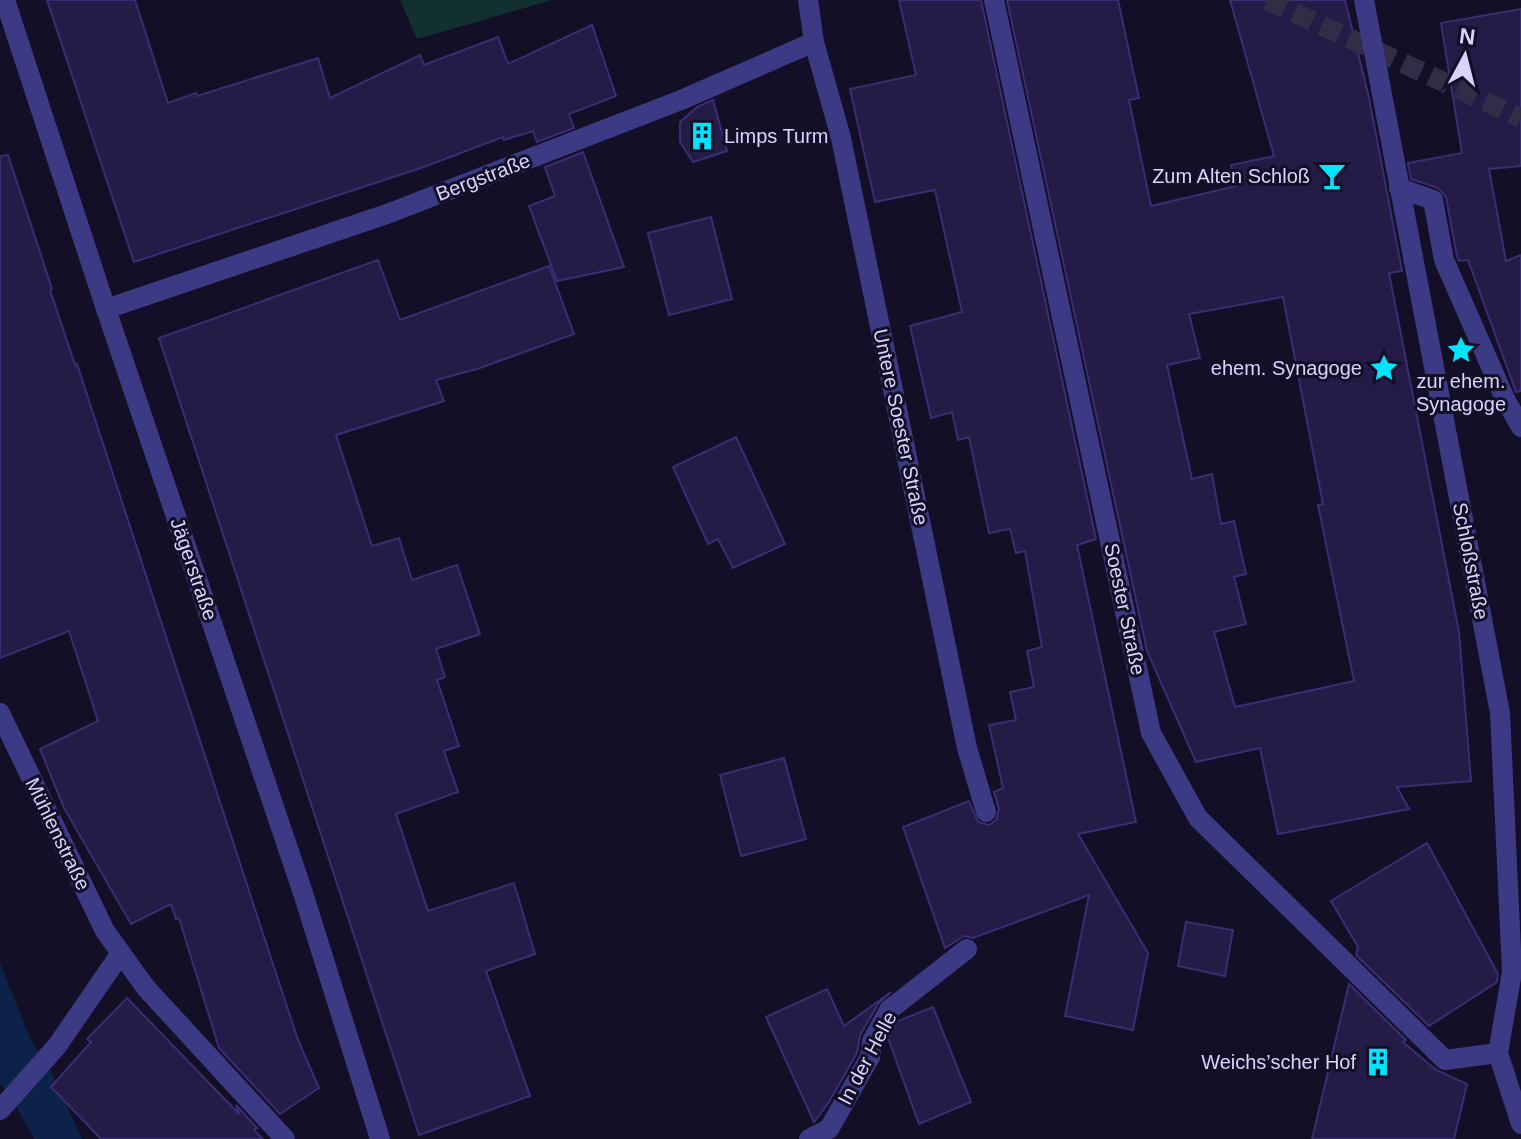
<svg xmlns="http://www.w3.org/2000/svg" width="1521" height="1139" viewBox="0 0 1521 1139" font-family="Helvetica,sans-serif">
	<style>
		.green { fill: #12302f }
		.water { fill: #0c2248 }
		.building { fill: #241b47; stroke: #3b2d73; stroke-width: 2; fill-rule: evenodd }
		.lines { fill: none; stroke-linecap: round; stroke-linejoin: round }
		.primary-tunnel { stroke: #312d47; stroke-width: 20; stroke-dasharray: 20 10; stroke-linecap: butt }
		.lane { stroke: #3d3a85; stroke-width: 20 }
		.street { stroke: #3d3a85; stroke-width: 20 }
		.labels { text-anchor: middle; stroke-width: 6; stroke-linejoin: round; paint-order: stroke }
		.poi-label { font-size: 20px; fill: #d9d4ff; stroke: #130f26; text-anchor: end }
		.street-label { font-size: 20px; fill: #d9d4ff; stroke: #130f26 }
	</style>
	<rect width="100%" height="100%" fill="#130f26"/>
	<polygon class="green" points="400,0 552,0 417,39"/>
	<g class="water">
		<polygon points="0,963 32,1043 42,1056 8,1092 0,1084"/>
		<polygon points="48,1065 82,1139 34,1139 15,1104"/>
	</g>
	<g class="building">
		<polygon points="47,0 135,0 168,103 196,93 197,96 318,58 330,98 420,55 424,65 498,37 508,64 592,25 616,96 569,114 574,128 537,142 533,131 504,140 503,137 421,168 134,262"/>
		<polygon points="899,0 981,0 1096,539 1077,545 1136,822 1078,834 1148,953 1133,1030 1065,1016 1089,895 973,938 964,936 945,948 903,827 969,801 978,822 989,825 996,820 999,809 994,792 1003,788 989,725 1016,720 1010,692 1034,687 1027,651 1042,647 1025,551 1016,553 1010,529 989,533 969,437 958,440 952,412 931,418 910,326 962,312 935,190 875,202 850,89 916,75"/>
		<path d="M1007 0H1118L1139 98 1129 100 1151 206 1236 186 1231 165 1274 156 1230 0H1345L1369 98 1402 271 1389 273 1459 632 1471 781 1397 787 1409 809 1278 834 1260 748 1196 762 1147 651ZM1283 297 1323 504 1318 505 1354 681 1235 707 1214 632 1246 624 1234 577 1246 574 1234 521 1221 524 1212 474 1192 479 1167 365 1200 358 1189 314Z"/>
		<polygon points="1521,9 1521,166 1489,169 1506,261 1521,255 1521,391 1516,392 1468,260 1459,261 1457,256 1446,197 1438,188 1411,179 1408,163 1462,153 1441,23"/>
		<polygon points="713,100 727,151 693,162 680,142 680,122 697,107"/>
		<polygon points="583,152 624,267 557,281 529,206 555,196 545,167"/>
		<polygon points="8,155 52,289 50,290 75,365 77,364 268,949 298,1040 319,1088 280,1114 219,1048 179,918 176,919 171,904 131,924 64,808 40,749 98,721 69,631 0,658 0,156"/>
		<polygon points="711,217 732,299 669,315 648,233"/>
		<polygon points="378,260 400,320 549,266 574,334 477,369 436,380 444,401 336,435 372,546 399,538 412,580 457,565 480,634 436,649 445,677 437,680 459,746 444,751 458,792 396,814 428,911 514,883 535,954 486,971 530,1096 419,1135 159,338"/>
		<polygon points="736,437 785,544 733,568 718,539 708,544 673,467"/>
		<polygon points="784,758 806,839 741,856 720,775"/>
		<polygon points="1427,843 1498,974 1497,982 1429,1026 1356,955 1358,947 1331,901"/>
		<polygon points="1186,922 1233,930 1225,976 1178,966"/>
		<polygon points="1349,984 1406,1040 1403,1042 1436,1070 1467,1084 1454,1139 1312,1139"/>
		<polygon points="827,989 844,1026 891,992 878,1004 860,1035 857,1053 829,1102 814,1122 766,1017"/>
		<polygon points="127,998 239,1114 236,1105 257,1128 254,1130 263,1139 101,1139 51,1087 91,1042 87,1039"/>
		<polygon points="933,1007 971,1102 919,1124 888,1038 898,1021"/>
	</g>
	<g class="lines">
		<polyline class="primary-tunnel" points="1267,0 1521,118"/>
		<polyline class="lane" points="1399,188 1433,200 1444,260 1506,401 1521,427"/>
		<g class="street">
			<polyline points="5,0 106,309 303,893 380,1139"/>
			<polyline points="808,0 814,42 841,138 967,748 986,812"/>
			<polyline points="994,0 1151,733 1198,818 1445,1060 1498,1053"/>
			<polyline points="1364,0 1500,713 1512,972 1498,1053 1521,1124"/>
			<polyline points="106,309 387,214 681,100 814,42"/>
			<polyline points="0,713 105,931 146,988 285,1139"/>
			<polyline points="0,1110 57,1046 121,953"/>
			<polyline points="809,1139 829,1129 870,1057 872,1041 889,1010 967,949"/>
		</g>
	</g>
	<defs>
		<symbol id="building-bare" viewBox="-9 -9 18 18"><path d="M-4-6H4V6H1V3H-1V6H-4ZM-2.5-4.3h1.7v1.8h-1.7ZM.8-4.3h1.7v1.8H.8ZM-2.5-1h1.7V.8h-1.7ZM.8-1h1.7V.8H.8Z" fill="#00e5ff" stroke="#130f26" stroke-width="2.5" paint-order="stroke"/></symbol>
		<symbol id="bar-bare" viewBox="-9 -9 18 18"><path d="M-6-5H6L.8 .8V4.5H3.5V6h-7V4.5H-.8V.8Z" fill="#00e5ff" stroke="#130f26" stroke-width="2.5" paint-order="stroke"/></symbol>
		<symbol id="sight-bare" viewBox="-9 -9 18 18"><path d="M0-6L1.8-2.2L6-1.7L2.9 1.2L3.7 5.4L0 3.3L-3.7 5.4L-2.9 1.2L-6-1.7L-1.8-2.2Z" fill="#00e5ff" stroke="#130f26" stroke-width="2.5" paint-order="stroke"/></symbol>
	</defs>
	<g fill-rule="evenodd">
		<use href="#building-bare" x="682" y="116" width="40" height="40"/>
		<use href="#bar-bare" x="1312" y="156" width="40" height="40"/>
		<use href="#sight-bare" x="1441" y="330" width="40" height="40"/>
		<use href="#sight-bare" x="1364" y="348" width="40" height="40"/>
		<use href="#building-bare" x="1358" y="1042" width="40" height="40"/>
	</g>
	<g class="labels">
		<g class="poi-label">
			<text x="724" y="143" text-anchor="start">Limps Turm</text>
			<text x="1310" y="183">Zum Alten Schloß</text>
			<text x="1362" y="375">ehem. Synagoge</text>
			<text x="1461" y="388" text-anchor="middle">zur ehem.<tspan x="1461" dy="23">Synagoge</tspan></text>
			<text x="1356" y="1069">Weichs’scher Hof</text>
		</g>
		<g class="street-label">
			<text transform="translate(483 177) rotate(-21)" y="7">Bergstraße</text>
			<text transform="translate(901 427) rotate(78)" y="7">Untere Soester Straße</text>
			<text transform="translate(1471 561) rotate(79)" y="7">Schloßstraße</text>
			<text transform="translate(194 569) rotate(71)" y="7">Jägerstraße</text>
			<text transform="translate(1125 609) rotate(78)" y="7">Soester Straße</text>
			<text transform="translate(58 834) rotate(64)" y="7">Mühlenstraße</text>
			<text transform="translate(867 1058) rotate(-62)" y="7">In der Helle</text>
		</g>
	</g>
	<g transform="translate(1465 56) rotate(7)" stroke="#130f26" stroke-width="6" paint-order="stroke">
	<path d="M0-6L14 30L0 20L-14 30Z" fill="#d9d4ff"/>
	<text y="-12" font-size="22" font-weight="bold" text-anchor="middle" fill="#d9d4ff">N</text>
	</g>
</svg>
